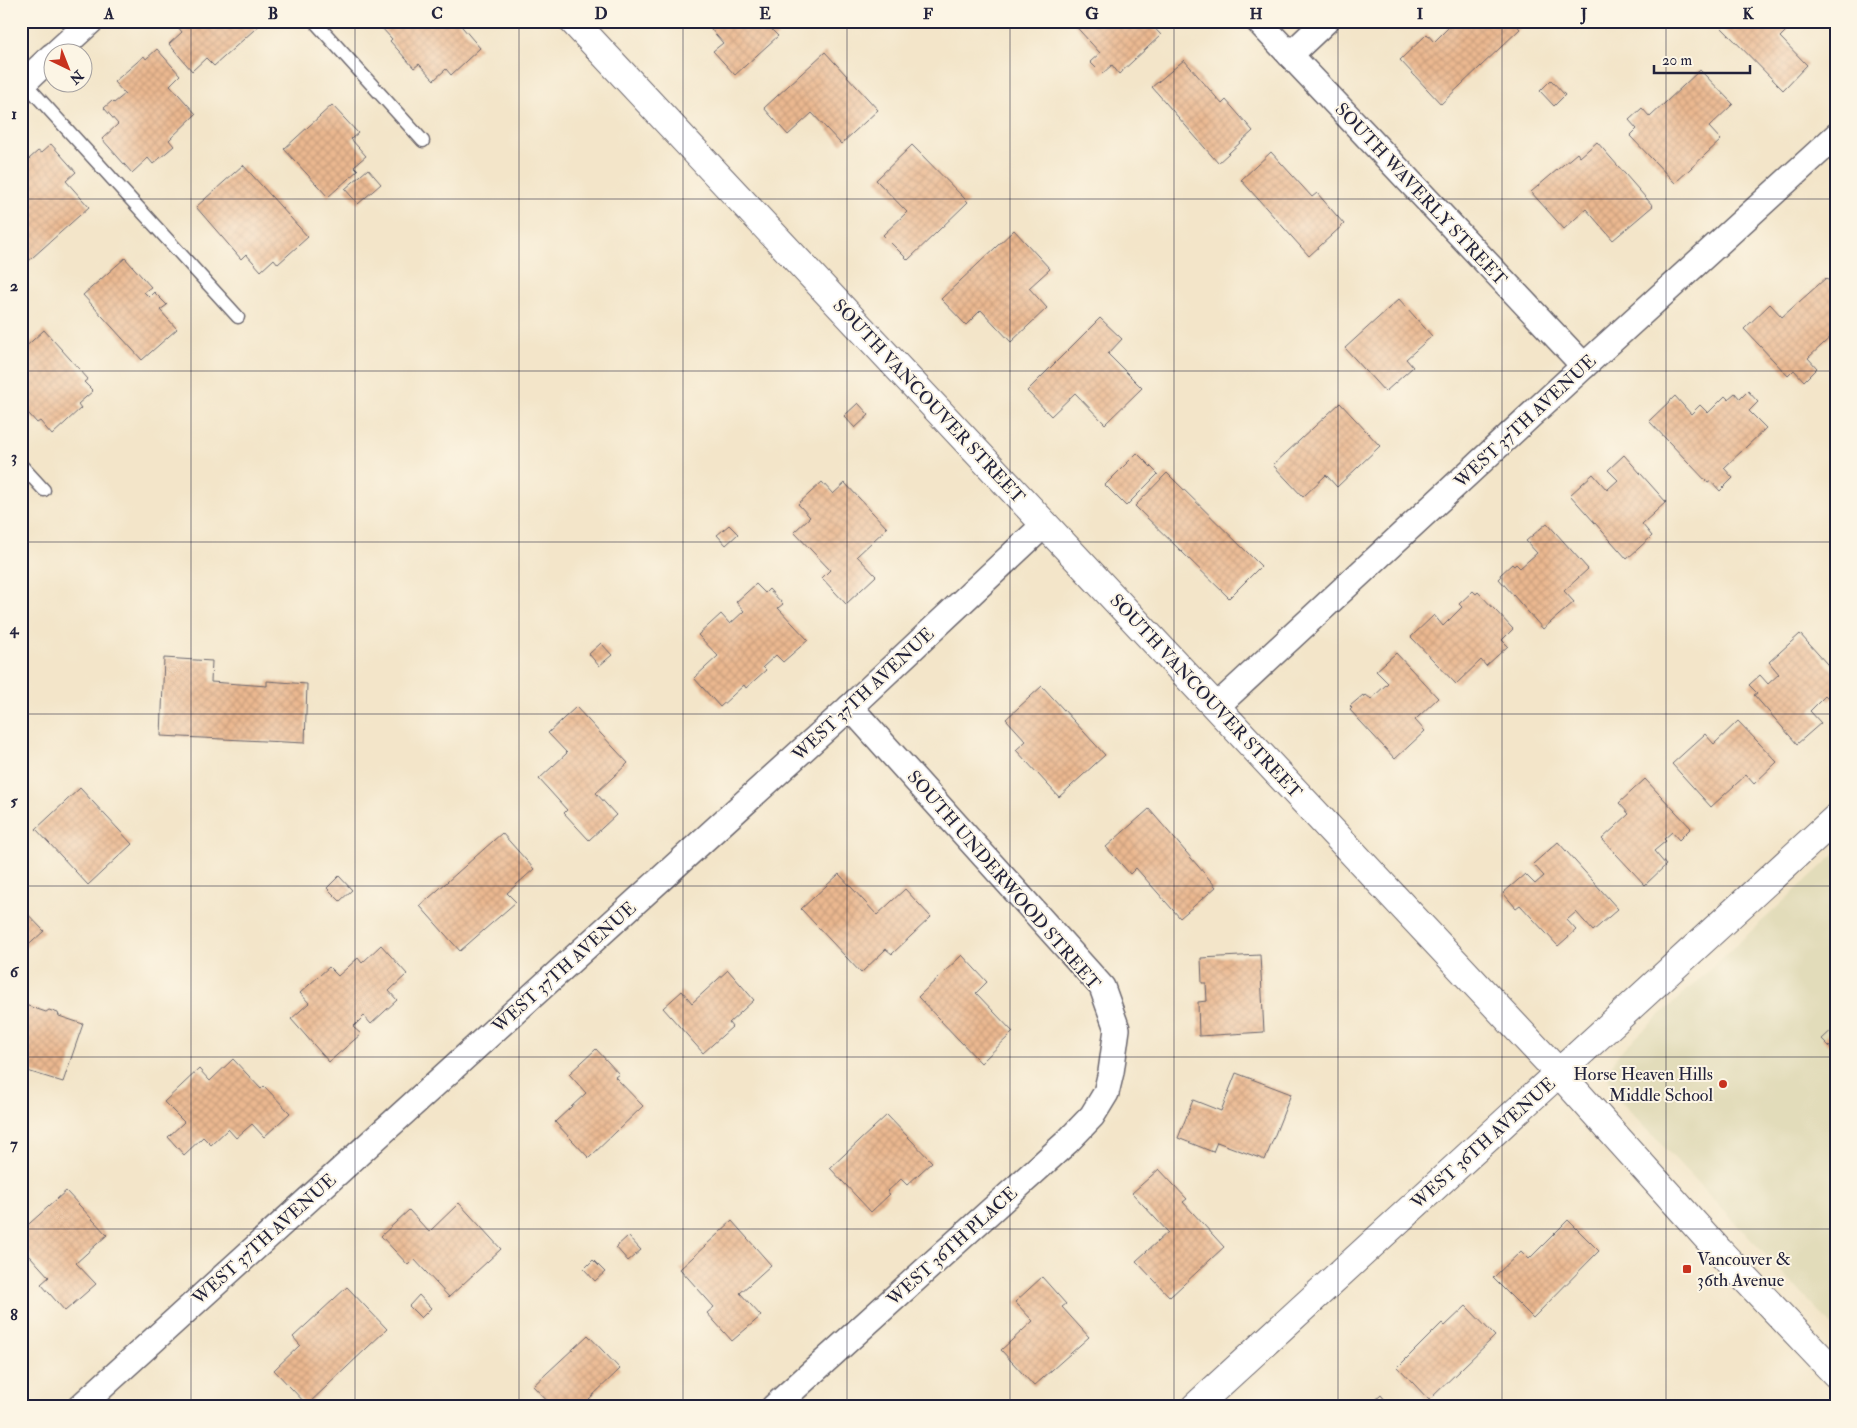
<svg xmlns="http://www.w3.org/2000/svg" width="1857" height="1428" viewBox="0 0 1857 1428" font-family="'IM FELL Double Pica',serif">
	<style>
		.built { fill: #e2dcba }
		.building { fill: url(#building-cross-hatch) }
		.lines { fill: none; stroke-linecap: round; stroke-linejoin: round }
		.service-casing { stroke: #6b666d; stroke-width: 15 }
		.minor-casing { stroke: #6b666d; stroke-width: 28 }
		.tertiary-casing { stroke: #6b666d; stroke-width: 30 }
		.service { stroke: #fff; stroke-width: 12 }
		.minor { stroke: #fff; stroke-width: 25 }
		.tertiary { stroke: #fff; stroke-width: 28 }
		.grid { fill: none; stroke: #22223b; stroke-width: 1; stroke-opacity: 0.55 }
		.poi-dot { fill: #c8321e; stroke: #fcf5e5; stroke-width: 2 }
		.labels { text-anchor: middle; stroke-width: 4; stroke-linejoin: round; paint-order: stroke }
		.street-label { font-size: 18px; fill: #22223b; stroke: #fcf5e5 }
		.poi-label { font-size: 18px; fill: #22223b; stroke: #fcf5e5; text-anchor: end }
		.neatline { fill: none; stroke: #22223b; stroke-width: 2 }
		.grid-label { font-size: 16px; text-anchor: middle; font-weight: bold; fill: #22223b }
	</style>
	<defs>
		<pattern id="building-cross-hatch" width="8" height="8" patternUnits="userSpaceOnUse" patternTransform="scale(1.25)"><rect width="8" height="8" fill="#ebb890"/><path d="M0 0l8 8M0 8l8-8" fill="none" stroke="#c99e7d"/></pattern>
	</defs>
	<rect width="100%" height="100%" fill="#fcf5e5"/>
	<filter id="ink" filterUnits="userSpaceOnUse"><feTurbulence type="fractalNoise" baseFrequency=".02" numOctaves="2"/><feDisplacementMap in="SourceGraphic" scale="10" xChannelSelector="R" yChannelSelector="G"/><feConvolveMatrix kernelMatrix="1 2 1 2 8 2 1 2 1" color-interpolation-filters="sRGB"/></filter>
	<filter id="wash" filterUnits="userSpaceOnUse"><feTurbulence type="fractalNoise" baseFrequency=".0096" numOctaves="4" result="noise"/><feDisplacementMap in="SourceGraphic" scale="20" xChannelSelector="R" yChannelSelector="G"/><feGaussianBlur stdDeviation="1.12" result="paint"/><feColorMatrix in="noise" values="0 0 0 0 0 0 0 0 0 0 0 0 0 0 0 0 0 1.4 0 .05"/><feComposite in="paint" operator="in"/></filter>
	<g filter="url(#wash)">
		<rect width="100%" height="100%" fill="#f3e5c9"/>
		<polygon class="built" points="1836,853 1836,1330 1614,1094 1607,1074 1619,1053"/>
		<g id="blocks">
			<g class="building">
				<polygon points="184,21 264,21 214,66 206,58 192,71 169,44 182,32 178,27"/>
				<polygon points="388,21 457,21 480,48 451,75 446,69 434,80 419,64 414,68 390,41 392,39 381,27"/>
				<polygon points="704,21 777,21 770,28 778,36 735,75 713,51 723,43"/>
				<polygon points="1071,21 1148,21 1161,35 1119,74 1112,65 1102,74 1090,62 1100,53"/>
				<polygon points="1455,21 1513,21 1520,29 1441,104 1400,60 1427,34 1434,42"/>
				<polygon points="1720,21 1796,21 1780,37 1807,65 1783,90 1722,28 1724,26"/>
				<polygon points="157,49 180,75 170,85 196,114 169,140 174,146 153,164 148,158 132,173 102,139 118,124 104,108 112,101 114,103 125,94 114,82 144,56 146,59"/>
				<polygon points="825,52 878,110 841,144 812,113 788,135 764,108"/>
				<polygon points="1184,60 1222,104 1226,100 1253,131 1218,163 1152,87"/>
				<polygon points="1700,70 1733,104 1709,127 1721,140 1675,183 1630,136 1637,129 1629,120 1642,108 1650,117"/>
				<polygon points="1551,80 1565,95 1554,106 1540,91"/>
				<polygon points="332,105 358,133 351,139 366,156 354,166 358,170 328,197 284,149"/>
				<polygon points="1597,142 1653,206 1613,240 1586,209 1564,229 1531,192 1577,153 1580,157"/>
				<polygon points="51,144 76,172 66,181 89,207 23,266 21,264 21,202 27,196 21,189 21,166 38,151 41,153"/>
				<polygon points="912,145 968,202 908,260 883,235 907,212 876,180"/>
				<polygon points="1271,152 1312,197 1317,193 1344,224 1309,256 1241,180"/>
				<polygon points="243,165 308,237 278,264 274,259 261,271 246,254 241,259 196,207"/>
				<polygon points="368,169 381,184 358,204 345,189"/>
				<polygon points="1014,230 1050,269 1029,288 1047,308 1011,342 981,310 966,325 941,299"/>
				<polygon points="125,258 151,287 144,292 149,297 154,292 167,305 160,310 177,329 142,360 83,295"/>
				<polygon points="1826,278 1836,289 1836,332 1808,358 1817,368 1804,381 1794,370 1788,376 1744,329 1770,304 1782,317"/>
				<polygon points="1399,299 1432,336 1406,359 1413,367 1385,392 1345,348"/>
				<polygon points="1100,318 1122,339 1108,354 1142,388 1105,424 1075,393 1051,416 1027,391"/>
				<polygon points="44,330 88,379 84,382 93,391 78,404 81,408 52,435 40,421 37,423 21,405 21,393 23,392 21,390 21,351"/>
				<polygon points="1748,391 1758,402 1749,411 1766,428 1724,468 1733,478 1720,491 1711,481 1708,483 1649,421 1675,396 1691,414 1700,405 1708,413 1725,396 1728,399 1735,393 1740,399"/>
				<polygon points="858,403 869,415 855,428 844,416"/>
				<polygon points="1340,403 1380,446 1337,487 1326,475 1303,497 1273,465"/>
				<polygon points="1137,453 1158,474 1126,506 1105,485"/>
				<polygon points="1624,455 1666,502 1642,524 1652,536 1627,559 1570,495 1593,474 1607,490 1618,480 1608,470"/>
				<polygon points="1167,473 1261,566 1229,598 1135,506"/>
				<polygon points="822,482 833,494 845,483 887,528 857,556 876,576 846,604 822,578 830,570 794,532 810,517 798,504"/>
				<polygon points="1547,523 1588,569 1564,591 1574,602 1543,629 1499,579 1501,577 1500,575 1512,564 1514,566 1516,564 1520,568 1537,553 1526,541"/>
				<polygon points="729,525 738,534 726,545 717,535"/>
				<polygon points="756,584 765,593 769,589 783,604 778,608 808,640 783,662 776,655 763,667 766,670 746,688 744,685 720,707 694,678 718,656 698,635 721,614 730,624 744,611 736,602"/>
				<polygon points="1473,591 1476,594 1478,592 1513,629 1502,640 1508,646 1486,666 1481,660 1456,684 1411,637 1434,615 1443,626 1462,607 1459,604"/>
				<polygon points="1800,634 1836,674 1836,695 1830,701 1825,696 1810,711 1821,723 1797,744 1754,695 1757,693 1749,685 1760,675 1768,684 1779,674 1769,662"/>
				<polygon points="601,643 612,655 599,666 589,654"/>
				<polygon points="1396,653 1438,698 1415,720 1425,731 1395,759 1350,710 1352,708 1350,706 1363,695 1364,697 1366,695 1371,699 1388,683 1376,671"/>
				<polygon points="164,658 212,661 211,682 267,686 267,681 307,684 305,743 161,736"/>
				<polygon points="1042,686 1105,755 1059,797 1016,750 1026,741 1006,719"/>
				<polygon points="576,707 628,763 596,793 616,815 589,840 564,813 567,810 539,779 567,753 548,733"/>
				<polygon points="1738,721 1777,762 1754,784 1746,775 1711,807 1672,764 1705,734 1714,744"/>
				<polygon points="1645,779 1691,828 1679,840 1672,832 1664,839 1666,841 1654,851 1666,865 1645,885 1602,839 1629,814 1619,803"/>
				<polygon points="80,788 132,844 88,885 36,829"/>
				<polygon points="1149,809 1216,887 1180,918 1136,868 1130,874 1106,847"/>
				<polygon points="502,833 534,869 507,893 516,902 460,951 420,906"/>
				<polygon points="1558,842 1618,909 1593,931 1576,912 1567,920 1576,930 1558,946 1520,905 1516,908 1503,893 1525,874 1535,884 1544,876 1533,864"/>
				<polygon points="839,874 877,915 905,889 931,917 892,954 886,949 861,973 801,909"/>
				<polygon points="339,876 352,890 340,901 327,888"/>
				<polygon points="21,907 44,931 21,952"/>
				<polygon points="381,945 407,974 389,991 397,1000 371,1024 364,1016 353,1027 361,1034 329,1062 291,1019 309,1003 300,993 329,967 338,976 358,958 362,963"/>
				<polygon points="962,955 987,982 976,993 1013,1032 981,1063 918,997"/>
				<polygon points="1260,955 1264,1032 1199,1036 1198,1002 1207,1001 1206,983 1202,983 1201,958"/>
				<polygon points="728,970 754,1000 729,1023 732,1027 703,1053 663,1008 682,991 692,1003"/>
				<polygon points="25,1005 46,1012 49,1010 58,1013 59,1016 83,1024 63,1082 21,1069 21,1007"/>
				<polygon points="1836,1026 1836,1053 1822,1039"/>
				<polygon points="596,1049 619,1074 615,1077 643,1106 589,1158 555,1122 586,1093 569,1074"/>
				<polygon points="233,1059 261,1089 264,1086 290,1113 264,1137 252,1124 236,1138 228,1129 211,1145 203,1137 184,1155 168,1137 184,1122 164,1102 199,1069 210,1081"/>
				<polygon points="1236,1073 1291,1094 1265,1160 1217,1142 1213,1152 1178,1138 1193,1100 1221,1111"/>
				<polygon points="887,1115 932,1162 907,1185 901,1179 887,1192 890,1194 871,1212 830,1168"/>
				<polygon points="1159,1169 1187,1199 1183,1202 1224,1247 1170,1297 1136,1261 1168,1232 1132,1193"/>
				<polygon points="66,1191 107,1235 76,1263 96,1284 65,1311 41,1284 49,1277 21,1246 21,1231"/>
				<polygon points="459,1203 501,1249 449,1297 414,1259 408,1265 381,1236 409,1210 429,1232"/>
				<polygon points="1568,1220 1599,1251 1533,1318 1493,1278 1521,1251 1529,1259"/>
				<polygon points="732,1221 771,1265 740,1293 761,1316 732,1341 707,1313 714,1307 680,1269"/>
				<polygon points="628,1236 641,1250 628,1261 616,1247"/>
				<polygon points="593,1260 605,1272 595,1281 584,1269"/>
				<polygon points="1042,1277 1066,1304 1062,1307 1089,1337 1034,1386 1001,1350 1033,1321 1015,1302"/>
				<polygon points="347,1287 387,1329 307,1405 274,1370 300,1345 293,1337"/>
				<polygon points="419,1295 431,1308 421,1318 409,1306"/>
				<polygon points="1466,1306 1495,1336 1429,1400 1398,1367 1442,1323 1445,1326"/>
				<polygon points="588,1335 620,1369 589,1399 596,1407 553,1407 533,1386"/>
				<polygon points="1381,1395 1391,1407 1368,1407"/>
			</g>
		</g>
	</g>
	<g filter="url(#ink)">
		<use href="#blocks" fill-opacity="0" stroke="#6b666d" stroke-width="1"/>
		<g class="lines">
			<defs>
				<g id="service">
					<polyline points="314,21 423,141"/>
					<polyline points="24,82 238,317"/>
					<polyline points="21,465 44,490"/>
				</g>
				<g id="minor">
					<polyline points="1258,21 1584,366"/>
					<polyline points="57,52 91,21"/>
					<polyline points="1290,55 1326,21"/>
					<polyline points="21,85 52,56"/>
					<polyline points="1216,707 1584,366 1836,136"/>
					<polyline points="80,1407 850,707 1045,524"/>
					<polyline points="774,1407 1067,1142 1092,1116 1106,1093 1111,1072 1117,1029 1102,987 850,707"/>
				</g>
				<g id="tertiary">
					<polyline points="573,21 1559,1073 1719,1251 1836,1374"/>
					<polyline points="1195,1407 1836,818"/>
				</g>
			</defs>
			<use href="#service" class="service-casing"/>
			<use href="#minor" class="minor-casing"/>
			<use href="#tertiary" class="tertiary-casing"/>
			<use href="#service" class="service"/>
			<use href="#minor" class="minor"/>
			<use href="#tertiary" class="tertiary"/>
		</g>
	</g>
	<path class="grid" d="M191 21V1407M355 21V1407M519 21V1407M683 21V1407M847 21V1407M1010 21V1407M1174 21V1407M1338 21V1407M1502 21V1407M1666 21V1407M21 199H1836M21 371H1836M21 542H1836M21 714H1836M21 886H1836M21 1057H1836M21 1229H1836"/>
	<g class="poi-dot">
		<circle cx="1723" cy="1084" r="5"/>
		<rect x="1682" y="1264" width="10" height="10" rx="2.5"/>
	</g>
	<g class="labels">
		<g class="street-label">
			<text transform="translate(1421 194) rotate(47)" y="6">SOUTH WAVERLY STREET</text>
			<text transform="translate(929 401) rotate(47)" y="6">SOUTH VANCOUVER STREET</text>
			<text transform="translate(1525 421) rotate(-43)" y="6">WEST 37TH AVENUE</text>
			<text transform="translate(863 694) rotate(-43)" y="6">WEST 37TH AVENUE</text>
			<text transform="translate(1206 696) rotate(47)" y="6">SOUTH VANCOUVER STREET</text>
			<text transform="translate(1004 880) rotate(49)" y="6">SOUTH UNDERWOOD STREET</text>
			<text transform="translate(564 967) rotate(-42)" y="6">WEST 37TH AVENUE</text>
			<text transform="translate(1483 1143) rotate(-42)" y="6">WEST 36TH AVENUE</text>
			<text transform="translate(264 1239) rotate(-42)" y="6">WEST 37TH AVENUE</text>
			<text transform="translate(952 1246) rotate(-42)" y="6">WEST 36TH PLACE</text>
		</g>
		<g class="poi-label">
			<text x="1713" y="1080">Horse Heaven Hills<tspan x="1713" dy="21">Middle School</tspan></text>
			<text x="1697" y="1265" text-anchor="start">Vancouver &amp;<tspan x="1697" dy="21">36th Avenue</tspan></text>
		</g>
	</g>
	<rect width="1857" height="1428" fill="none" stroke="#fcf5e5" stroke-width="55"/>
	<g transform="translate(68 68) rotate(137)"><circle r="24" fill="#fcf5e5" stroke="#a5a1a1"/>
	<path d="M0-4L9 19L0 12L-9 19Z" fill="#c8321e"/>
	<text y="-8" font-size="14" font-weight="bold" text-anchor="middle" fill="#22223b">N</text>
	</g>
	<path d="M1654 65v8h96v-8" fill="none" stroke="#22223b" stroke-width="2.5"/>
	<text x="1662" y="65" font-size="15" fill="#22223b" stroke="#fcf5e5" stroke-width="4" paint-order="stroke">20 m</text>
	<rect x="28" y="28" width="1802" height="1372" class="neatline"/>
	<g class="grid-label">
		<text x="109" y="19">A</text>
		<text x="273" y="19">B</text>
		<text x="437" y="19">C</text>
		<text x="601" y="19">D</text>
		<text x="765" y="19">E</text>
		<text x="928" y="19">F</text>
		<text x="1092" y="19">G</text>
		<text x="1256" y="19">H</text>
		<text x="1420" y="19">I</text>
		<text x="1584" y="19">J</text>
		<text x="1748" y="19">K</text>
		<text x="14" y="119">1</text>
		<text x="14" y="291">2</text>
		<text x="14" y="462">3</text>
		<text x="14" y="634">4</text>
		<text x="14" y="806">5</text>
		<text x="14" y="977">6</text>
		<text x="14" y="1149">7</text>
		<text x="14" y="1320">8</text>
	</g>
</svg>
